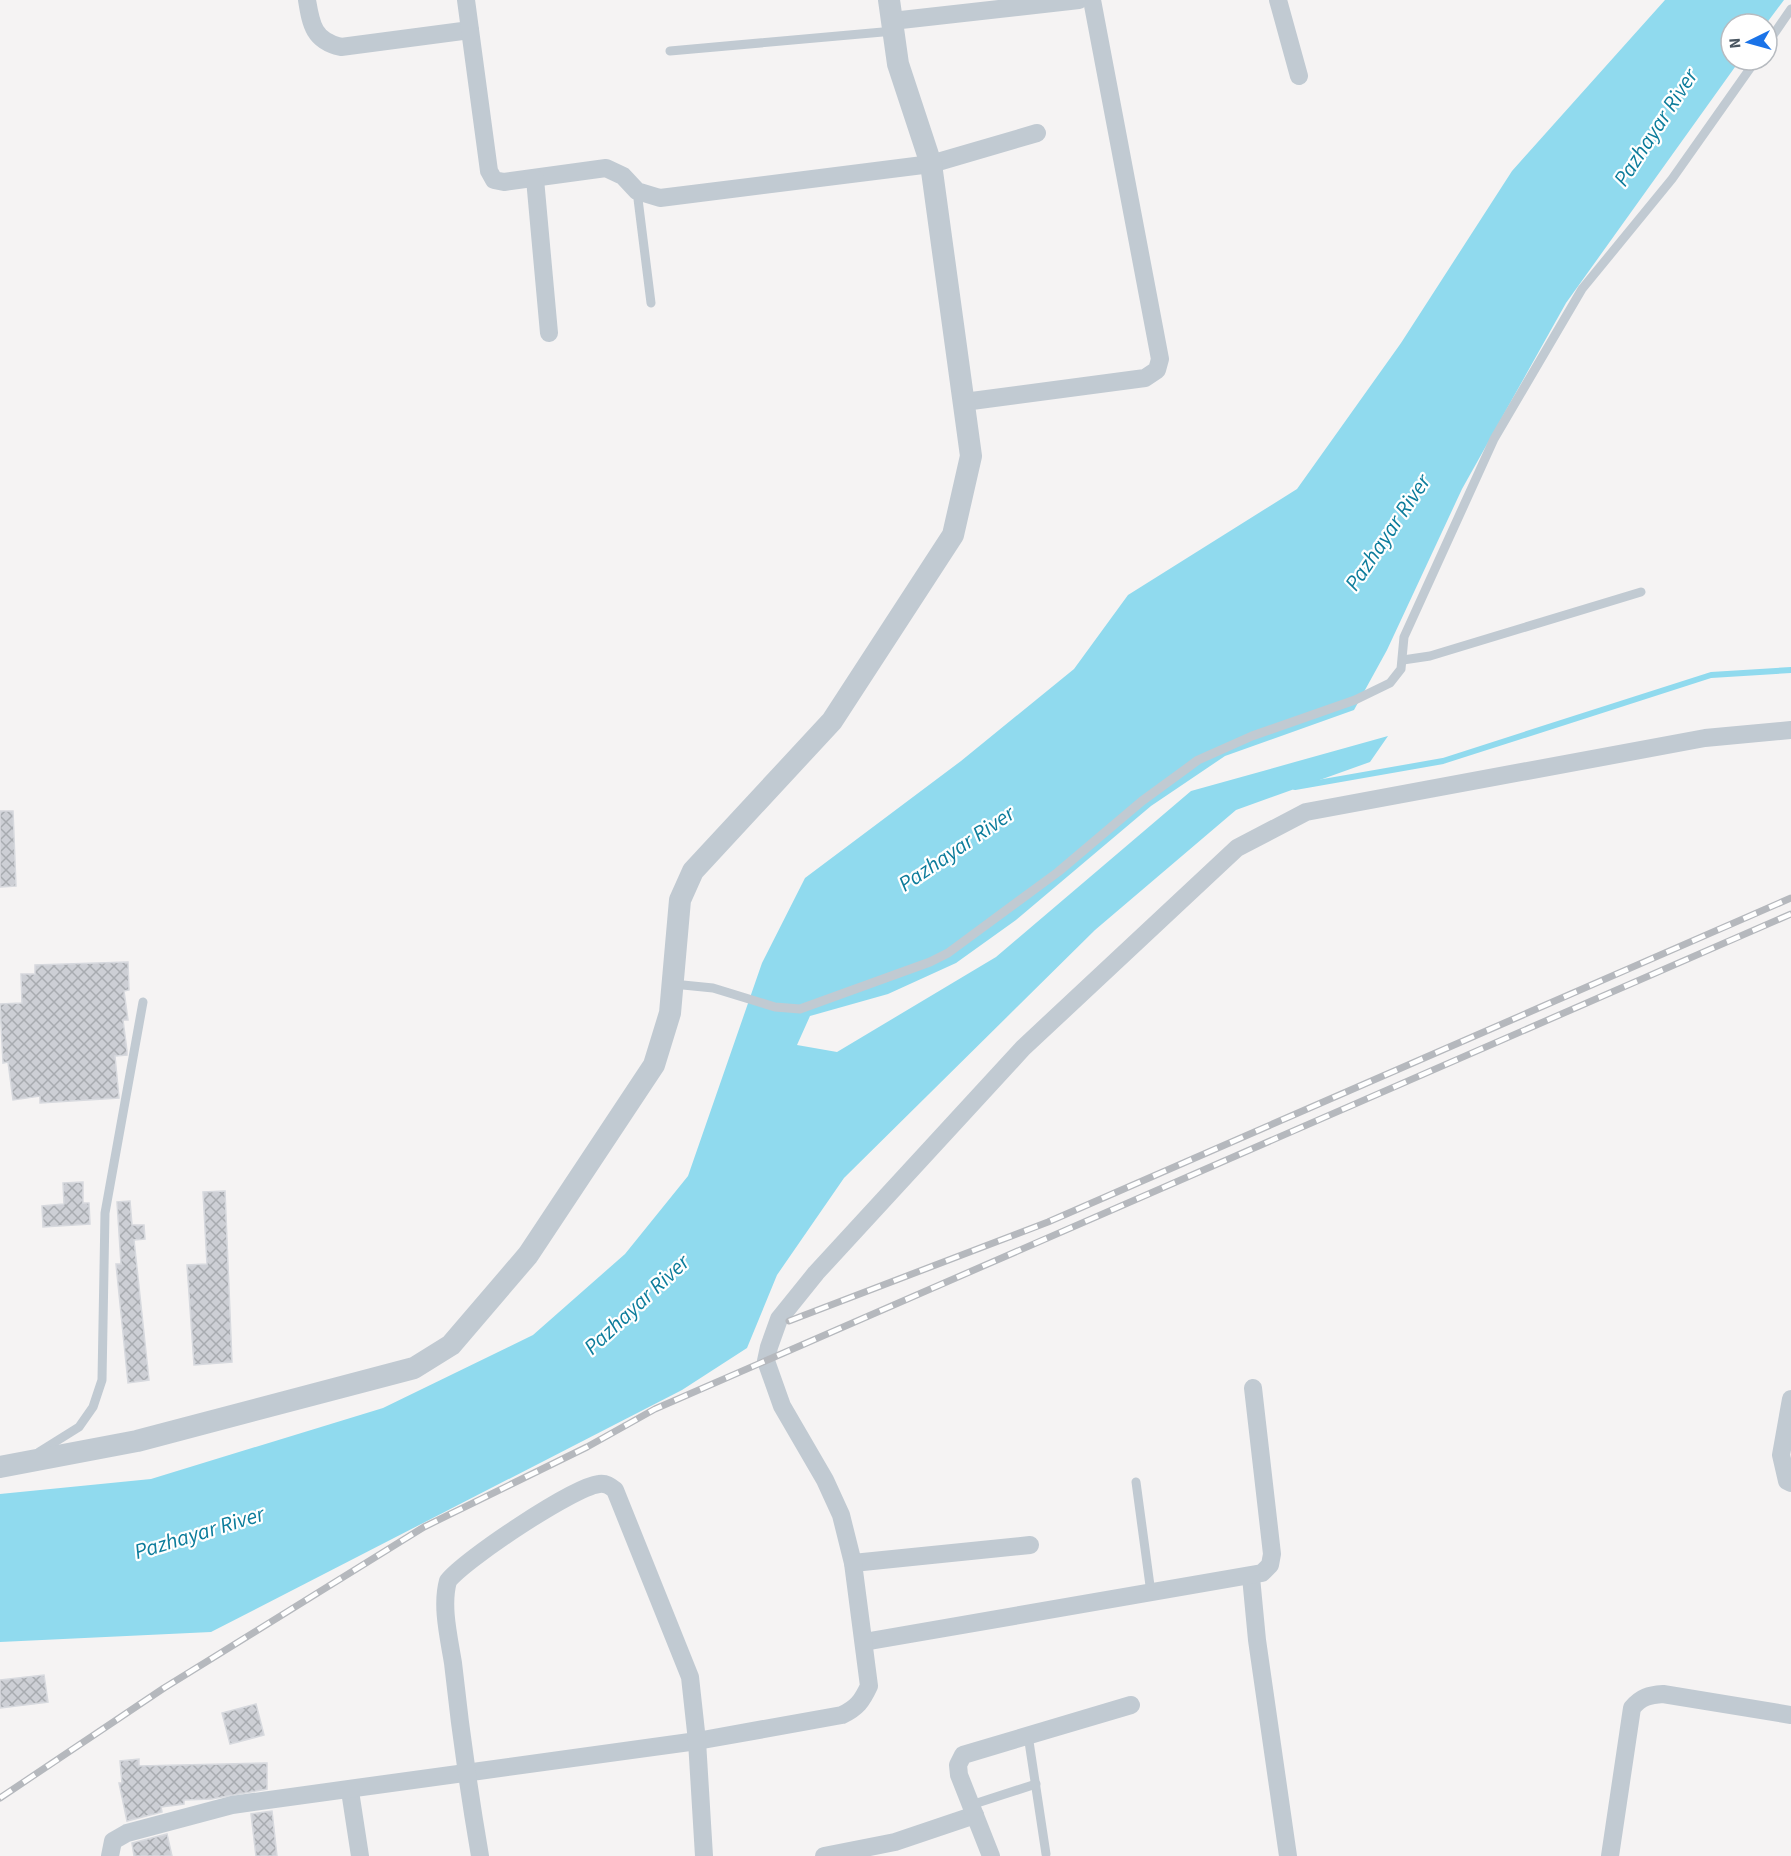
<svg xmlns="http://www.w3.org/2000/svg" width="1791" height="1856" viewBox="0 0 1791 1856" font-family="'Source Sans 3',sans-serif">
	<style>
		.water { fill: #90daee }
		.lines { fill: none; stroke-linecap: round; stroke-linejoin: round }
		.stream { stroke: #90daee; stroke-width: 6 }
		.building { fill: url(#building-cross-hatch); stroke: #d7d9de; stroke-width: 1.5 }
		.service { stroke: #c1cad2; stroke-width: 9 }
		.minor { stroke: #c1cad2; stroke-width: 18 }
		.tertiary { stroke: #c1cad2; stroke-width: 22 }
		.rail-casing { stroke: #b5b8bd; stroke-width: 7 }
		.rail { stroke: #fff; stroke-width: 4.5; stroke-dasharray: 14; stroke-linecap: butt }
		.labels { text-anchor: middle; stroke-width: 4.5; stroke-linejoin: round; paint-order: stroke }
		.water-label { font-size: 22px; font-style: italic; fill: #0c7c9b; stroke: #fff }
	</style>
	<defs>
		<pattern id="building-cross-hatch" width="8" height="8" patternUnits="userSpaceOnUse" patternTransform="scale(1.5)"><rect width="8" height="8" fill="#cdcfd5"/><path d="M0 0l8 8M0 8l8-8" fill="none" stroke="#a8abb0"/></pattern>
	</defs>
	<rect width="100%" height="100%" fill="#f5f3f3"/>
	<polygon class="water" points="1665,0 1784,0 1766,24 1731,24 1731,60 1740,60 1566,303 1462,489 1387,650 1354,710 1225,756 1151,806 1016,920 956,963 888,994 810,1016 797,1045 837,1052 996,957 1191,791 1388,736 1370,762 1236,810 1095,930 844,1178 777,1275 747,1348 682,1390 211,1632 0,1642 0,1494 151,1479 383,1408 533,1335 625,1254 688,1176 762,963 805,878 961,761 1074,669 1128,595 1297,489 1401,343 1512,171"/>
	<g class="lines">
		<polyline class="stream" points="1295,787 1443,761 1711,675 1791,670"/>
	</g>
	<g class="building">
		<polygon points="0,811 13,811 16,886 0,887"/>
		<polygon points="128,962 129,990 124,991 128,1020 123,1020 127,1051 127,1055 115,1056 119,1098 40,1103 40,1096 13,1100 8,1062 3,1063 0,1004 22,1003 21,974 35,974 35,965"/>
		<polygon points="83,1182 83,1203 89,1203 90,1224 43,1227 42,1206 64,1204 63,1183"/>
		<polygon points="225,1191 232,1362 194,1365 187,1265 207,1264 203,1192"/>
		<polygon points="130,1201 132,1225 144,1225 145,1239 134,1240 149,1380 128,1383 116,1264 121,1264 117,1202"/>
		<polygon points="44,1675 48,1702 0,1708 0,1680"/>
		<polygon points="256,1704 264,1735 230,1744 222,1713"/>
		<polygon points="139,1759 139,1766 267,1763 267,1789 211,1799 184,1800 184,1804 161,1807 162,1812 127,1821 119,1783 122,1783 120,1761"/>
		<polygon points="272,1811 277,1856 256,1856 251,1814"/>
		<polygon points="167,1834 172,1856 134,1856 132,1843"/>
	</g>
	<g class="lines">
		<g class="service">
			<polyline points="1767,44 1791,9"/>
			<polyline points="670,51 894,31"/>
			<polyline points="637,191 651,303"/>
			<polyline points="1403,660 1430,656 1641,592"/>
			<polyline points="673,984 713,988 775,1007 800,1009 930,962 948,953 1058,872 1142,801 1198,760 1252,736 1355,700 1390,683 1401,669 1404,637 1494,439 1582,289 1672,179 1756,60"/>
			<polyline points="39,1452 79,1427 93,1407 102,1380 105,1213 143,1002"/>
			<polyline points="1136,1482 1151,1593"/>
			<polyline points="1028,1735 1046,1854"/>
			<polyline points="971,1805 1036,1784"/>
		</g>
		<g class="minor">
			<path d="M307 0C311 25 314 41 341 47L470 30"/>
			<polyline points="466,0 489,171 494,180 504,182 606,168 623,176 637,191 660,198 931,164 1037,133"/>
			<polyline points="1278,0 1299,76"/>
			<polyline points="892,21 1079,0"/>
			<polyline points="535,179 549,333"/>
			<polyline points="964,402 1145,378 1157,370 1160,359 1092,0"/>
			<polyline points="1791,1399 1781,1455 1787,1481 1791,1483"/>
			<polyline points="853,1563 1030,1545"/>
			<polyline points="1251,1577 1257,1640 1288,1856"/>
			<polyline points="864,1642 1262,1573 1270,1565 1272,1554 1253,1388"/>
			<polyline points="350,1791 360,1856"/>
			<path d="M110 1856 113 1841 127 1833 232 1805 697 1741 842 1715C857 1708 862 1701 869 1686L853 1563 841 1515 825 1480 782 1406 766 1361 769 1347 779 1319 816 1273 1023 1048 1237 848 1306 812 1705 738 1791 730"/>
			<path d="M480 1856C469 1792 460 1728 453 1663 449 1638 441 1606 448 1581 464 1560 573 1487 599 1484 606 1483 610 1486 615 1490L690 1677 697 1741 704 1856"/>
			<polyline points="824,1856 895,1842 975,1815"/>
			<polyline points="991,1856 959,1775 958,1765 963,1755 1131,1705"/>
			<path d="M1610 1856 1632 1708C1641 1697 1649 1695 1663 1694L1791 1715"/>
		</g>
		<polyline class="tertiary" points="0,1467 137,1441 414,1368 451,1345 528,1255 654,1065 670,1013 680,900 693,871 832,721 953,535 971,456 931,164 898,64 889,0"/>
		<defs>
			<g id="rail">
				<polyline points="789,1321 1048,1222 1791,898"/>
				<polyline points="0,1798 164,1688 424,1527 587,1447 655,1409 1791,914"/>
			</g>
		</defs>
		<use href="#rail" class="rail-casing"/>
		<use href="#rail" class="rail"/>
	</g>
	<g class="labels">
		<g class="water-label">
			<text transform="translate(1655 127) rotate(-57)" y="8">Pazhayar River</text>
			<text transform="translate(1387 532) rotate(-56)" y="8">Pazhayar River</text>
			<text transform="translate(956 848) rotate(-34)" y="8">Pazhayar River</text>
			<text transform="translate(636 1304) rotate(-43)" y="8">Pazhayar River</text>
			<text transform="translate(199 1532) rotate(-17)" y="8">Pazhayar River</text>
		</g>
	</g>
	<g transform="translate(1749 42) rotate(265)"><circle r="28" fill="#ffffff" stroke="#b7bbc0" stroke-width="1.5"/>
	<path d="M0-4.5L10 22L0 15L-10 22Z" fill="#1a73e8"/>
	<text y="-9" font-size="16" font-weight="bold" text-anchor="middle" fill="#4a5661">N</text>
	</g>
</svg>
